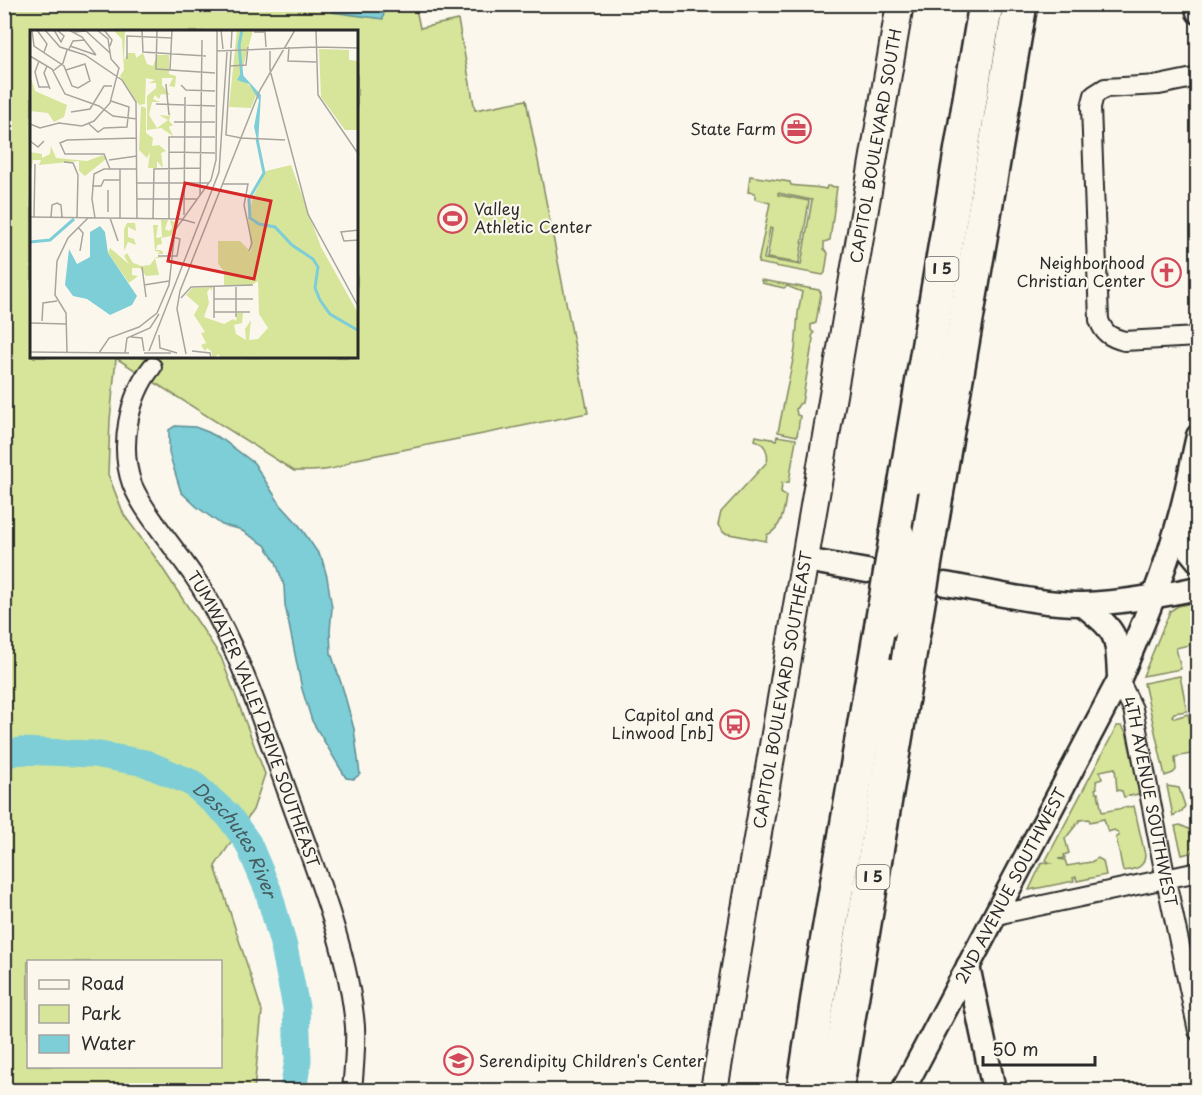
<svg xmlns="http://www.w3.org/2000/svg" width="1202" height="1095" viewBox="0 0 1202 1095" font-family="'Playpen Sans',sans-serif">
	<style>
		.green { fill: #d6e599; stroke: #808862; stroke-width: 1.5; fill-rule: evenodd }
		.water { fill: #7eced7; stroke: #5d8d92; stroke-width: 1.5 }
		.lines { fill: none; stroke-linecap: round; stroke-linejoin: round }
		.river { stroke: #7eced7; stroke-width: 27 }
		.minor-casing { stroke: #2b2b2b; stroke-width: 22 }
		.tertiary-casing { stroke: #2b2b2b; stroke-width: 27 }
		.secondary-casing { stroke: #2b2b2b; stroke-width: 30 }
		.motorway-casing { stroke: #2b2b2b; stroke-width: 38 }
		.minor { stroke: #fbf7ec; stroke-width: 18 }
		.tertiary { stroke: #fbf7ec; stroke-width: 22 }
		.secondary { stroke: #fbf7ec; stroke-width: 26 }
		.motorway { stroke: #fbf7ec; stroke-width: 33 }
		.motorway-bridge-casing { stroke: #2b2b2b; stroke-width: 38; stroke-linecap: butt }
		.motorway-bridge { stroke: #fbf7ec; stroke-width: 33 }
		.labels { text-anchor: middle; stroke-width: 4.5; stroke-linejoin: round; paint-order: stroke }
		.shield { fill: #fbf7ec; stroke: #696865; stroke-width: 1.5 }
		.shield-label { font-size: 15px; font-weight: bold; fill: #2b2b2b }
		.poi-label { font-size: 16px; fill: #2b2b2b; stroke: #fbf7ec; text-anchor: end }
		.street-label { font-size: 16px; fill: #2b2b2b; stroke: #fbf7ec }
		.water-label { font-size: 18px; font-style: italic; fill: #445c5f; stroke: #fbf7ec }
		.inset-river { fill: none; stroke: #7eced7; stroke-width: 3 }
		.inset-road { fill: none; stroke: #a8a59f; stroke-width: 1.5 }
		.view { fill: #d62828; fill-opacity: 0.15; stroke: #d62828; stroke-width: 3 }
		.inset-edge { fill: none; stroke: #2b2b2b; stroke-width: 3 }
	</style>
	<rect width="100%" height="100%" fill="#fbf7ec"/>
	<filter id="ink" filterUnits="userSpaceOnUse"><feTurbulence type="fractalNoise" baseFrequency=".0167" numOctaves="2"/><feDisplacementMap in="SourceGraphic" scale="12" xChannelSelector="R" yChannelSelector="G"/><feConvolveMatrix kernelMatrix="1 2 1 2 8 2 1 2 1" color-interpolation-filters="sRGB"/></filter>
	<g filter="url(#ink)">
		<g class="green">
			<path d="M415 4 420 28 458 20 475 110 526 100 588 413 352 460C337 472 312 471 294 471L116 358 110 420 108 474 124 515 155 557 221 657 265 774 253 810 215 866 262 1011 254 1090H5V5ZM32 32H357V357H32ZM28 962H220V1066H28Z"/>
			<path d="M750 176 790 182 791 185C803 187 814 186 826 189L827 186 837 187 830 240 824 242V249L828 253 825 273 823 275 758 263 770 203 755 199V193L748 192ZM778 193 812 200 801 265 764 259 770 228 772 229 767 258 799 263 809 201 778 195Z"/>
			<polygon points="761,280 819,290 821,293 816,323 811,325 811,330 814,333 812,337 813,339 802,403 799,404 796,409 797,415 800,416 797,436 778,432 795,350 798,313 802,292 787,286 784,288 762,283"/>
			<path d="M756 436 776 440 777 436 796 439 789 482 782 483 781 493 786 496C784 511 782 528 767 535L766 541 724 533 718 525 721 512 767 462C769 453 765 443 755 440Z"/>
			<polygon points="1197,602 1197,643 1176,648 1181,669 1143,676 1170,611 1178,606"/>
			<polygon points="1180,676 1187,711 1174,713 1172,716 1175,718 1188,714 1196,753 1175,757 1176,770 1173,773 1165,776 1144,683"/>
			<path d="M1117 726H1121L1126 732 1140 794 1124 797 1122 791 1117 790 1115 768 1100 771 1102 779 1096 781 1097 788 1095 789 1096 793H1098L1102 812 1134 806 1145 855C1144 869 1135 869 1123 871L1116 837 1119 836 1118 833 1114 830 1108 832 1104 819 1090 822 1089 819 1080 820 1065 839 1069 853 1064 855 1065 858 1058 859 1065 860 1067 866 1091 862 1098 858 1103 861 1106 875 1077 881 1076 877 1073 878 1074 881 1029 890 1042 862 1050 863 1046 860Z"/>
			<polygon points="1167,786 1179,788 1185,806 1182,811 1173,816"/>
			<polygon points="1180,825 1189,829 1193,839 1197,838 1197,851 1182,855 1175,826"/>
		</g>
		<g class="water">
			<polygon points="333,5 385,5 383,19 332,12"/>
			<polygon points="175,426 195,427 208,432 223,440 254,463 280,504 299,525 322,559 327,577 332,608 330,631 331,653 343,689 354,729 360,774 354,779 346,778 312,721 302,689 285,605 284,586 276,562 265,545 239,529 222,525 197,507 181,492 169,453 169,430"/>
		</g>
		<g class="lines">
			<path class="river" id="s1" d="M4 755 20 751 94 754 145 763 192 783 228 815 248 843 268 890 284 947 296 1007 298 1060 293 1090"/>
			<defs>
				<g id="minor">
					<path d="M1198 77 1159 85 1105 88 1094 95 1091 107 1099 320C1104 334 1110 337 1124 341L1198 337"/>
					<path id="s2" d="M152 367C128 397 119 447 132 484 140 504 154 521 166 538 184 562 203 587 216 614 246 670 266 732 287 791 313 865 349 949 355 1027 356 1048 354 1070 352 1090"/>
					<path id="s3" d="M1119 680 1133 709 1166 880 1198 1031"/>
					<polyline points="996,915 1198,872"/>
				</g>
				<g id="tertiary">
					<polyline points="1197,4 1198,12"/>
					<polyline points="1182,515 1189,550 1198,561"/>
					<polyline points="806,560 867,571"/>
					<path d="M945 584C989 591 1039 605 1083 604 1121 603 1160 596 1198 588"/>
					<path d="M1082 604C1116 632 1117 631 1119 676"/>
					<polyline points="968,966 994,1090"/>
					<path id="s4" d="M903 1090 1119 680C1143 625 1166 570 1181 512 1188 487 1192 461 1198 436"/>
				</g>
				<g id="secondary">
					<path id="s5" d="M714 1090 900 4"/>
				</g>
				<g id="motorway">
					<polyline points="936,495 1020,4"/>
					<polyline points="897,534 986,4"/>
					<polyline points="804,1090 821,978 882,624"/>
					<polyline points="836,1090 908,662"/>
				</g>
			</defs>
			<use href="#minor" class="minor-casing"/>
			<use href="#tertiary" class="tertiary-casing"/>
			<use href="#secondary" class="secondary-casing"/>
			<use href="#motorway" class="motorway-casing"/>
			<use href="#minor" class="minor"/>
			<use href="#tertiary" class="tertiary"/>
			<use href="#secondary" class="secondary"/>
			<use href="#motorway" class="motorway"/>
			<defs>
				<g id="motorway-bridge">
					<polyline points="882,624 897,534"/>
					<polyline points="908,662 936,495"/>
				</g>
			</defs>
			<use href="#motorway-bridge" class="motorway-bridge-casing"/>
			<use href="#motorway-bridge" class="motorway-bridge"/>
		</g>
	</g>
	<defs>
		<symbol id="office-ring" viewBox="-11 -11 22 22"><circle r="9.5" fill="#fbf7ec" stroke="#d1495b" stroke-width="1.5"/><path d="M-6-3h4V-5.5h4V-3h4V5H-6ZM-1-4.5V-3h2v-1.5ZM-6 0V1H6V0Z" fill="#d1495b"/></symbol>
		<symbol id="stadium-ring" viewBox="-11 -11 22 22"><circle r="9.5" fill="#fbf7ec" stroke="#d1495b" stroke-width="1.5"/><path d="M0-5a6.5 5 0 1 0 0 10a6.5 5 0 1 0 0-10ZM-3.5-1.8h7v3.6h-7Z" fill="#d1495b"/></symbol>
		<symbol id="church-ring" viewBox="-11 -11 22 22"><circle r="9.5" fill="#fbf7ec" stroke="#d1495b" stroke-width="1.5"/><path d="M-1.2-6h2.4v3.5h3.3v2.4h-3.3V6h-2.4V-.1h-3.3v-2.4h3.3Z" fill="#d1495b"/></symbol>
		<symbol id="bus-ring" viewBox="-11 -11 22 22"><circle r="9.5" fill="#fbf7ec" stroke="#d1495b" stroke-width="1.5"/><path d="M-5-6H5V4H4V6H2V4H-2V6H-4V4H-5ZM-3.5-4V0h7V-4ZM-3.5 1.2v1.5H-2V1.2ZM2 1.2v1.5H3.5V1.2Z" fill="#d1495b"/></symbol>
		<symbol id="school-ring" viewBox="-11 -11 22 22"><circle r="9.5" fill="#fbf7ec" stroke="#d1495b" stroke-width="1.5"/><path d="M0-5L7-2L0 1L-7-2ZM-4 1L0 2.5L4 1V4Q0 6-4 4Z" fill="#d1495b"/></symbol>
	</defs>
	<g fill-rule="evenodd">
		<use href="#office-ring" x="780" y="112" width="33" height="33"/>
		<use href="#stadium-ring" x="436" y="202" width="33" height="33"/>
		<use href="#church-ring" x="1150" y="256" width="33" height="33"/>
		<use href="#bus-ring" x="718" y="708" width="33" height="33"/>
		<use href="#school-ring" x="442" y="1044" width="33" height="33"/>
	</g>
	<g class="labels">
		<g class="shield">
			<rect x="925.5" y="257" width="33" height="24" rx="4.5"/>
			<rect x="856.5" y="865" width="33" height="24" rx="4.5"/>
		</g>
		<g class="shield-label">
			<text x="942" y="274">I 5</text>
			<text x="873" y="882">I 5</text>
		</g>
		<g class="poi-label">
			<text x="776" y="135">State Farm</text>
			<text x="474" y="215" text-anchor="start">Valley<tspan x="474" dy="18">Athletic Center</tspan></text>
			<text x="1145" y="269">Neighborhood<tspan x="1145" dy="18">Christian Center</tspan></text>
			<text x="714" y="721">Capitol and<tspan x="714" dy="18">Linwood [nb]</tspan></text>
			<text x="479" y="1067" text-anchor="start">Serendipity Children's Center</text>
		</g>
		<g class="street-label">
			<text dy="6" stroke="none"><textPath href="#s5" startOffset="958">CAPITOL BOULEVARD SOUTH</textPath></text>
			<text dy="6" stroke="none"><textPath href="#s5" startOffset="406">CAPITOL BOULEVARD SOUTHEAST</textPath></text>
			<text dy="6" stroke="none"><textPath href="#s2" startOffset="390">TUMWATER VALLEY DRIVE SOUTHEAST</textPath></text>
			<text dy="6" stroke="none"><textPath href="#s3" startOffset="126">4TH AVENUE SOUTHWEST</textPath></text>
			<text dy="6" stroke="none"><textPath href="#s4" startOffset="231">2ND AVENUE SOUTHWEST</textPath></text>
		</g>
		<g class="water-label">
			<text dy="6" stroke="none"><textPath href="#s1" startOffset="266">Deschutes River</textPath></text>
		</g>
	</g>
	<g transform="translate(30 30)">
		<rect width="328" height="328" fill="#fbf7ec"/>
		<path d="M83 0H95L94 30 98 23H105L106 28 113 23 117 34 123 36 127 25H139V44L146 46 145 57 139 56 143 48H132V55L140 65 131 64 129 69 125 65 123 69 130 72H122L119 85 127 98 138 90 129 85 139 86 141 82 139 91 143 95 139 97 143 106 131 98 117 100V66L126 58V53H119L125 50 116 48 115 74 109 75 90 46 94 40 92 9ZM207 0H223L213 37H210L211 47 227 63 221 78 199 77ZM289 19 319 20V30L328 31V100H315L291 67ZM0 45 5 61 37 75 34 87 24 92 18 83 0 81ZM111 76 116 78V103L123 108 122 116 129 115 136 121 131 123 133 138 127 131V138H118L120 122 117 128 109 120ZM21 116 26 128 57 131 73 125 76 129 55 146 49 141V131L9 135 11 130H3L0 147V122L12 124V128L20 124ZM261 135 291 217 328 283V328H190L189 324 183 328 181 321 177 318 175 321 171 315 176 313 171 303 175 302 164 285 169 276 156 265 162 258 182 257V261L180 258 177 262 179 273 174 287 194 294 203 289 206 291 207 283H213L212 293 204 295 206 304 216 310 215 299 221 290 219 310 228 309 238 298 244 307 229 284 228 251 220 256H194V241L188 234V211H210L221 222 218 188 223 167 236 141ZM131 190H138L135 199 139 201 142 198 140 190 147 193 141 206 131 208 132 214 127 215 126 220H130L133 222V224H127L130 222 125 221 123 195H128L126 208 132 207ZM105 193 106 201 98 197V207L104 209 106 215 98 212 94 221V199L97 193ZM80 218 99 234 94 226 97 223 103 233 112 236 120 235 126 227 137 228H125L129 245 116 246 110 238H102V245L108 246 99 253 78 223Z" fill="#d6e599"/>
		<path d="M211 43 231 65 228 114 224 97 229 70 219 54 207 50ZM70 196 75 202 78 223 107 266 102 275 80 285 57 269 43 266 35 255 39 219 47 234 60 227V202Z" fill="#7eced7"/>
		<path class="inset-river" d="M212 0 209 15 212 48M227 109 234 143 219 169 220 188 229 194 245 197 262 215 283 229 288 237 285 258 290 270 300 284 329 301M0 212 20 210 44 189"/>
		<path class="inset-road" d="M2 0 4 16 34 36 42 56 48 58 60 51 55 34 36 40M7 0 17 14 14 22M15 0 30 17 55 25 92 50 106 72 107 189M24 0 31 12 34 6 27 0M39 0 52 7 66 25M74 0 82 10 80 16M112 0 113 22 176 26M127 0 126 39 185 43M187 0V21L286 17M191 0 193 19M286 0 288 65 329 125M43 2 56 1 80 23M224 2H235L236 17M40 16 66 25M259 17 258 31 286 32M286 17 329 18M201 18 202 0M39 19 43 11 55 10M201 21 196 105 211 108M240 21V40L278 184 329 278M0 26 22 39 35 64 69 76 83 86 107 89M97 29V6L142 8M9 31 5 42 9 57H19M17 36 14 43 20 59M200 36 216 35 218 17M140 40 142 0M23 41 33 33 37 20M136 54 139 85M151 55 156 60 185 61M126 74 185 76M41 82 60 79 74 56H82M144 92H185M0 94 10 98 29 93 52 96 64 91 80 73 89 38 81 29 78 9 67 0M59 94 68 102 74 98 97 97 99 77 81 71M211 108 255 110M0 111 8 117 14 111M139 122 185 123M79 130 107 126M34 132 43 133 48 145 47 187M80 139 74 124H35L30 113 37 110 107 108M107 153H179M192 154H218L214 175 222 213 219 221M62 156H71L74 150H90M170 166 172 10M107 169H167M78 182V160M154 185 155 67M0 187 151 189 165 193M4 187 5 134M21 187 22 175 27 173 31 175 32 187M65 188 62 169 64 144 74 139H107M80 188 88 211M90 188V139M123 189 124 139 170 138M139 189V107H185M48 197 53 203 50 221M329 200 311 202 314 211 329 210M128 226H147L150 209 143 207M112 237 116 267M114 255 139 251M151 268 161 257 223 255M184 269H223M184 282H220M206 287V257M184 288V257M12 291 13 273 27 271M1 293 37 294M129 305 130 318 147 323M101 307 112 308 114 321M119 321 189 142 197 22M162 321 180 323 181 328M0 322 99 323M37 322 36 283 25 265 27 231 38 208 58 188M69 323 79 308 109 297 127 283 139 255 145 200 181 150 186 130 187 21M95 323 97 308 120 298 129 284M114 323H141M156 324 147 279 150 261 230 60 265 0"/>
		<path class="view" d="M155 153 241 171 224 249 138 231Z"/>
		<rect width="328" height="328" class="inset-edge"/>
	</g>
	<rect width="1202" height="1095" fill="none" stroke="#fbf7ec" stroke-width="24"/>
	<rect x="12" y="12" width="1178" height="1071" fill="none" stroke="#2b2b2b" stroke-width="2" filter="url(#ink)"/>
	<rect x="27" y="960" width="195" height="108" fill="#fbf7ec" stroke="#a8a59f" stroke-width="1.5"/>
	<rect x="39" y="980" width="30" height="9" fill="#fbf7ec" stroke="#a8a59f" stroke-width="1.5"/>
	<text x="81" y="990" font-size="18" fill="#2b2b2b">Road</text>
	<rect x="39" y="1005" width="30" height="18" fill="#d6e599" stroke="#a8a59f" stroke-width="1.5"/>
	<text x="81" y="1020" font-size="18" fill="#2b2b2b">Park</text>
	<rect x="39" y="1035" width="30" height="18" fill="#7eced7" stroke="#a8a59f" stroke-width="1.5"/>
	<text x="81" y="1050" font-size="18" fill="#2b2b2b">Water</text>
	<path d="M983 1056v9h112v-9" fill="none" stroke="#2b2b2b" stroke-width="3"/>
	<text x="992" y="1056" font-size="18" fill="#2b2b2b" stroke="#fbf7ec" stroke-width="4.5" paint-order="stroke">50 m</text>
</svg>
